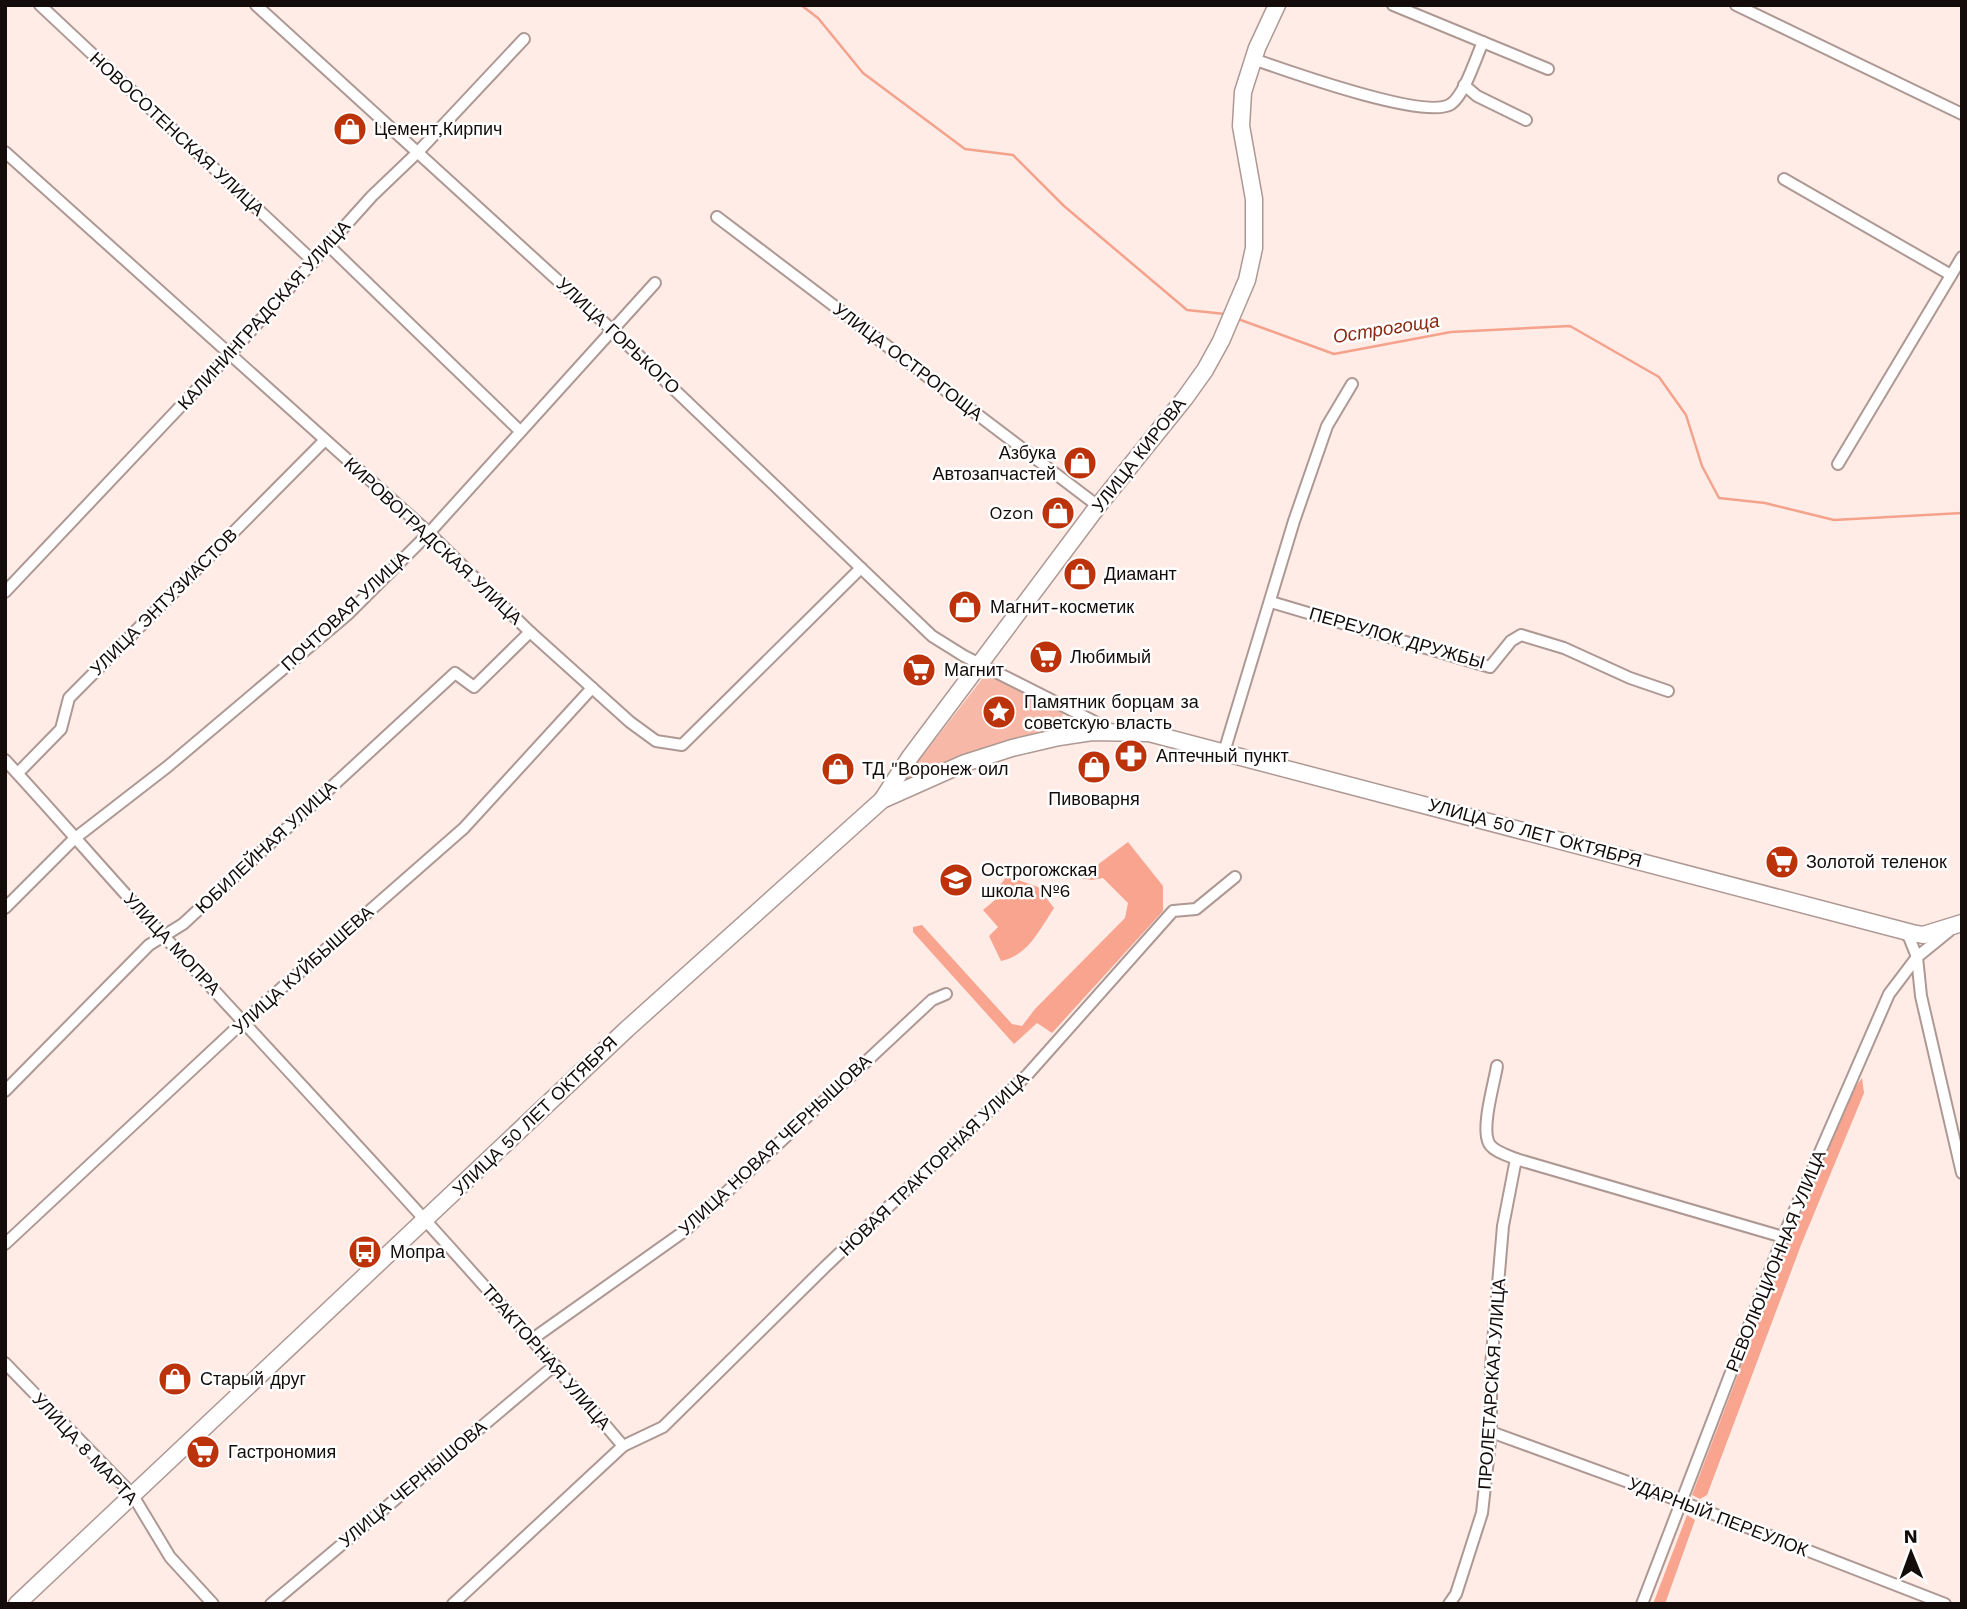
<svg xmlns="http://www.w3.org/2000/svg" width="1967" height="1609" viewBox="0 0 1967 1609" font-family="'Work Sans',sans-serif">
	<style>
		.green { fill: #f8b8a7 }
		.forest { fill: #f8a48e }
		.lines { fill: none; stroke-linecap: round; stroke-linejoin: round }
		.stream { stroke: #f5a28c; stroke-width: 2.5 }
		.minor-casing { stroke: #ae9893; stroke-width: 14 }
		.secondary-casing { stroke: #ae9893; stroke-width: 19 }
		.minor { stroke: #fff; stroke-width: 10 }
		.secondary { stroke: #fff; stroke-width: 16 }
		.labels { text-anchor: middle; stroke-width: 5; stroke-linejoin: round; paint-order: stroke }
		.poi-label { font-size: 18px; fill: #140c0a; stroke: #fff; text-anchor: start }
		.street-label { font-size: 18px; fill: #140c0a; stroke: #fff }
		.water-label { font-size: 19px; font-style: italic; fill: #8a2a12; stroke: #fff }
	</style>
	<rect width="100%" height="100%" fill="#ffece7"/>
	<polygon class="green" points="996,678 1063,713 1061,727 946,762 903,781 982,679"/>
	<g class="forest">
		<polygon points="1128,842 1163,886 1163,911 1052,1033 1037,1023 1014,1044 913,932 913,927 922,925 1012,1024 1022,1026 1035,1009 1125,918 1128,903 1103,878 1092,880 1080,878"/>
		<path d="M1007 876 1038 887 1054 908C1040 929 1028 956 1001 961L989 936 998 927 983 910 995 900 997 889Z"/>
		<polygon points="1862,1078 1864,1093 1801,1245 1707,1495 1700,1499 1692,1495 1789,1241 1856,1086"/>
		<polygon points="1687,1515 1695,1520 1665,1604 1653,1604"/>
	</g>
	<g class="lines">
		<g class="stream">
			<polyline points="801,5 818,18 863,73 965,149 1013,155 1064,206 1187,310 1225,314"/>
			<polyline points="1238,319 1334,354 1451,332 1570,326 1659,377 1686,415 1702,466 1719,498 1765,503 1834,520 1962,513"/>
		</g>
		<defs>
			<g id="minor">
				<polyline points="40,5 314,262"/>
				<polyline points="256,5 611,329 932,636 964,656 1111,730"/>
				<polyline points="1393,5 1548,69"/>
				<polyline points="1736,5 1962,114"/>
				<path d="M1253 59C1285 70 1426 121 1451 104 1465 94 1476 57 1483 42"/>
				<polyline points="1464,85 1477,96 1526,120"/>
				<polyline points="5,152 429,533 530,632 630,722 656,741 682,745 861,568"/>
				<polyline points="1784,179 1951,275"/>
				<polyline points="717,217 1098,506"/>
				<polyline points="329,246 520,431"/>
				<polyline points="1838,464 1962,257"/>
				<polyline points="5,592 230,354 372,196 418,152 524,39"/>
				<polyline points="1271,602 1490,667 1511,641 1521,635 1564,648 1630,678 1668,691"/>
				<polyline points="1224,752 1294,521 1327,426 1352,384"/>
				<path d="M5 760C58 817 108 876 161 933 317 1102 475 1270 623 1446L453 1604"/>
				<polyline points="18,773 61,729 69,698 325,440"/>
				<polyline points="5,908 74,839 167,767 347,615 429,533 655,283"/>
				<polyline points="1902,931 1909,937 1917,957 1921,996 1962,1173"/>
				<path d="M1497 1066C1494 1084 1482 1124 1488 1141 1491 1151 1507 1155 1516 1159"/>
				<polyline points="5,1091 149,945 183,924 455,673 474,687 530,632"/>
				<polyline points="5,1244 244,1021 464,828 592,688"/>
				<polyline points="531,1340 686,1230 932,1000 946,994"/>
				<polyline points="5,1363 132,1494 170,1557 213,1604"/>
				<polyline points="1491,1432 1680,1501 1945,1604"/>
				<polyline points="623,1446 663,1427 826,1266 1028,1074 1173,911 1196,909 1235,877"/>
				<polyline points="271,1604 555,1365"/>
				<polyline points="1449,1604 1456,1594 1482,1513 1491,1432 1491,1366 1503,1226 1516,1159 1783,1237"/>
				<polyline points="1642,1604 1783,1237 1889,994 1917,957 1949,931"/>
			</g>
			<g id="secondary">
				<polyline points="882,800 910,757 1098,506 1185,398 1205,370 1221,341 1247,280 1254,248 1254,199 1241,126 1243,92 1257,48 1277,5"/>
				<polyline points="17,1604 627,1029 882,800 965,763 1012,748 1059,737 1092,732 1149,733 1912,933 1923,935 1962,923"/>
			</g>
		</defs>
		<use href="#minor" class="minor-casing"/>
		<use href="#secondary" class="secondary-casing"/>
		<use href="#minor" class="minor"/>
		<use href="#secondary" class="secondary"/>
	</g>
	<defs>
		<symbol id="shop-disc" viewBox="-11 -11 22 22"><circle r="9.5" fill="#bc320a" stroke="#fff"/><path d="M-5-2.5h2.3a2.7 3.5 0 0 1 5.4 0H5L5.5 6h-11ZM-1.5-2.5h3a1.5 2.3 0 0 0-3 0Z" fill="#fff"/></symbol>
		<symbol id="supermarket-disc" viewBox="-11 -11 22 22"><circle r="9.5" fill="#bc320a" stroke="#fff"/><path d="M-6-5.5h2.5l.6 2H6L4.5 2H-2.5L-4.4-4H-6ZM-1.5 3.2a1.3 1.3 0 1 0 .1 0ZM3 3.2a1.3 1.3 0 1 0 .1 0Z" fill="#fff"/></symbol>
		<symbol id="sight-disc" viewBox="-11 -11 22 22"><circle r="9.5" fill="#bc320a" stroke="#fff"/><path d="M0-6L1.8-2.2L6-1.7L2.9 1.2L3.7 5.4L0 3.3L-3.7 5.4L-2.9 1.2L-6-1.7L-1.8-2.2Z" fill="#fff"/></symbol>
		<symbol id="pharmacy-disc" viewBox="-11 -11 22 22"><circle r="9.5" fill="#bc320a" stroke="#fff"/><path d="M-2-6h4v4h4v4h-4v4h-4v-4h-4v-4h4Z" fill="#fff"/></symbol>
		<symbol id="school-disc" viewBox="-11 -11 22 22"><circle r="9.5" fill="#bc320a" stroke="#fff"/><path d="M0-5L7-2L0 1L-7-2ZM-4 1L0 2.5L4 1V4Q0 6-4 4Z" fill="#fff"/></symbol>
		<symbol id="bus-disc" viewBox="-11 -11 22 22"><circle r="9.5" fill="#bc320a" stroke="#fff"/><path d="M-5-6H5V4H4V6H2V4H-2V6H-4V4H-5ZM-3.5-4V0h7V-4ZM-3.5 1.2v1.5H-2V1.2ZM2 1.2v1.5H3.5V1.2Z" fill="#fff"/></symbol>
	</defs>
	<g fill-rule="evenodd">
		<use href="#shop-disc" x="331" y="110" width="38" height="38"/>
		<use href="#shop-disc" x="1061" y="444" width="38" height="38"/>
		<use href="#shop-disc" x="1039" y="494" width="38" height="38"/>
		<use href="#shop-disc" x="1061" y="555" width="38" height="38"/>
		<use href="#shop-disc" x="946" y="588" width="38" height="38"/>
		<use href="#supermarket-disc" x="1027" y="638" width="38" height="38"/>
		<use href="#supermarket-disc" x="900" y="651" width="38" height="38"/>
		<use href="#sight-disc" x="980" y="693" width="38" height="38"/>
		<use href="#pharmacy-disc" x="1112" y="737" width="38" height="38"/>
		<use href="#shop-disc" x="1075" y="748" width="38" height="38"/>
		<use href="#shop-disc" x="819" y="750" width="38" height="38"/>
		<use href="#supermarket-disc" x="1763" y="843" width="38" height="38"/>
		<use href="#school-disc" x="937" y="861" width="38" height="38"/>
		<use href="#bus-disc" x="346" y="1233" width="38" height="38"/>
		<use href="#shop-disc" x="156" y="1360" width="38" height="38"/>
		<use href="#supermarket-disc" x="184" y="1433" width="38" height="38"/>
	</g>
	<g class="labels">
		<g class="poi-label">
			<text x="374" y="135">Цемент,Кирпич</text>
			<text x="1056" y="459" text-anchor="end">Азбука<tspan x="1056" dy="21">Автозапчастей</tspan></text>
			<text x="1034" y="519" text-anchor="end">Ozon</text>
			<text x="1104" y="580">Диамант</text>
			<text x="990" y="613">Магнит-косметик</text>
			<text x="1070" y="663">Любимый</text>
			<text x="944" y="676">Магнит</text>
			<text x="1024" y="708">Памятник борцам за<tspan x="1024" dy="21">советскую власть</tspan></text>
			<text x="1156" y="762">Аптечный пункт</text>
			<text x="862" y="775">ТД "Воронеж оил</text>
			<text x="1094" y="805" text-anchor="middle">Пивоварня</text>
			<text x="1806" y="868">Золотой теленок</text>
			<text x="981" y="876">Острогожская<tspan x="981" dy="21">школа №6</tspan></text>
			<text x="390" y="1258">Мопра</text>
			<text x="200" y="1385">Старый друг</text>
			<text x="228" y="1458">Гастрономия</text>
		</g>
		<g class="street-label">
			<text transform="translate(177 134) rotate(43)" y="6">НОВОСОТЕНСКАЯ УЛИЦА</text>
			<text transform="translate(264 315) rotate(-48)" y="6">КАЛИНИНГРАДСКАЯ УЛИЦА</text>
			<text transform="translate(618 336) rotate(43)" y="6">УЛИЦА ГОРЬКОГО</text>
			<text transform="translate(908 362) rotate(37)" y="6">УЛИЦА ОСТРОГОЩА</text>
			<text transform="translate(1139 455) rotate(-52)" y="6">УЛИЦА КИРОВА</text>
			<text transform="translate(433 541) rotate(43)" y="6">КИРОВОГРАДСКАЯ УЛИЦА</text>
			<text transform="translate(164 602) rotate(-45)" y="6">УЛИЦА ЭНТУЗИАСТОВ</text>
			<text transform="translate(345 611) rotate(-43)" y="6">ПОЧТОВАЯ УЛИЦА</text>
			<text transform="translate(1397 638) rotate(16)" y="6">ПЕРЕУЛОК ДРУЖБЫ</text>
			<text transform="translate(1535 833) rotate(15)" y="6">УЛИЦА 50 ЛЕТ ОКТЯБРЯ</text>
			<text transform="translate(266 847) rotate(-43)" y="6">ЮБИЛЕЙНАЯ УЛИЦА</text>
			<text transform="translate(172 944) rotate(47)" y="6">УЛИЦА МОПРА</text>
			<text transform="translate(303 970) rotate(-42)" y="6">УЛИЦА КУЙБЫШЕВА</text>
			<text transform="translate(535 1116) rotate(-44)" y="6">УЛИЦА 50 ЛЕТ ОКТЯБРЯ</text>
			<text transform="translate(775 1145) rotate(-43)" y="6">УЛИЦА НОВАЯ ЧЕРНЫШОВА</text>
			<text transform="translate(934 1164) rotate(-44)" y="6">НОВАЯ ТРАКТОРНАЯ УЛИЦА</text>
			<text transform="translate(1776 1261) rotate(-68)" y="6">РЕВОЛЮЦИОННАЯ УЛИЦА</text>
			<text transform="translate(546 1357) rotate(49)" y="6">ТРАКТОРНАЯ УЛИЦА</text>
			<text transform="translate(1492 1384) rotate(-86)" y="6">ПРОЛЕТАРСКАЯ УЛИЦА</text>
			<text transform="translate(85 1449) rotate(47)" y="6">УЛИЦА 8 МАРТА</text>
			<text transform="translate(413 1484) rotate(-40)" y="6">УЛИЦА ЧЕРНЫШОВА</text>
			<text transform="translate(1718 1517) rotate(21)" y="6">УДАРНЫЙ ПЕРЕУЛОК</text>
		</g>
		<g class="water-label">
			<text transform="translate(1386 328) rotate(-9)" y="7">Острогоща</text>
		</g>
	</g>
	<rect width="1967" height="1609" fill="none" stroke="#140c0a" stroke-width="14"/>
	<g transform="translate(1911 1553) rotate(359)" stroke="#ffffff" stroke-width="5" paint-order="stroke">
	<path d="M0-5L12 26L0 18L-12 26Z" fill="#140c0a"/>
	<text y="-10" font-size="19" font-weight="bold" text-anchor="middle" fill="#140c0a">N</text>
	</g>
</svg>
